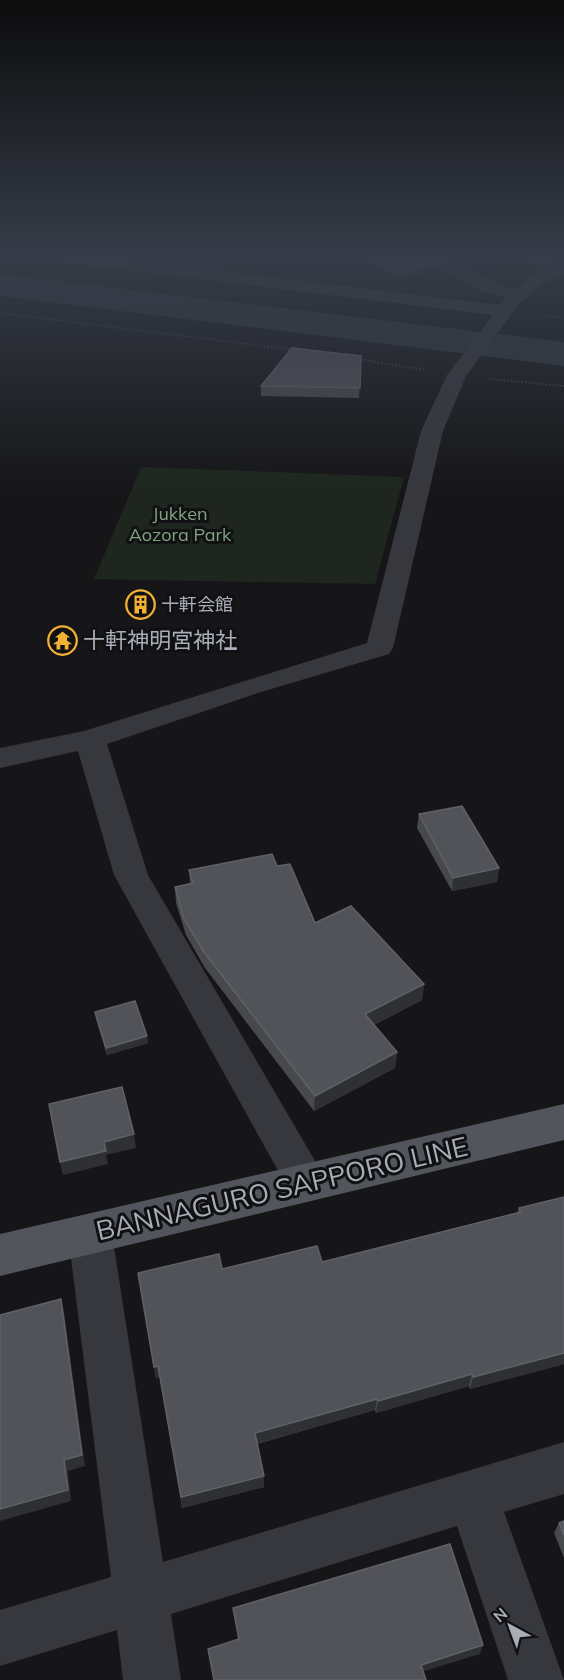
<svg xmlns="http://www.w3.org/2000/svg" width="564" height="1680" viewBox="0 0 564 1680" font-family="Mulish,'Noto Sans JP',sans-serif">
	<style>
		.green { fill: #1e261f }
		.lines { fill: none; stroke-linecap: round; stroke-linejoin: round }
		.river { fill: #2c353c; fill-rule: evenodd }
		.path { stroke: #3d3f44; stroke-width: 2; stroke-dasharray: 1.5 2; stroke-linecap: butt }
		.minor { fill: #37383d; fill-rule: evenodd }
		.major { fill: #53555c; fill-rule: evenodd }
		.wall { fill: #47494d }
		.shaded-wall { fill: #2f3033 }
		.building { fill: #525359; stroke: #5f6168; stroke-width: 1.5 }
		.labels { text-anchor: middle; stroke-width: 6; stroke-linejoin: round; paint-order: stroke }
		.far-park-label { font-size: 18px; fill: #7fa381; stroke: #111113 }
		.far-poi-label { font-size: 18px; fill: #a8adb8; stroke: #111113; text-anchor: start }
		.poi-label { font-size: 22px; fill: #a8adb8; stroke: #111113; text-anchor: start }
		.near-street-label { font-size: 27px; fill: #a8adb8; stroke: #111113 }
	</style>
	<rect width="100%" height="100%" fill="#161618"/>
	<polygon class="green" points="141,467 404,477 375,584 94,579"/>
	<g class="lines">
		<polygon class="river" points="0,274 564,342 564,366 0,296"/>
		<g class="path">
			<polyline points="0,313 296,350"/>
			<polyline points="540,315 564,318"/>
			<polyline points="357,359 426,370"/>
			<polyline points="490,379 564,386"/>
		</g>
		<g class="minor">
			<path d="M38 255H89L500 305 506 297 482 291 414 255C451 255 479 279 515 289L531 275 547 269 513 255H538L564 262V273L543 283 520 303 466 376 443 431 393 648 389 654 261 692 107 744 148 875 328 1183 322 1196 307 1202 292 1196 114 875 78 751 0 768V748L84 731 367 643 421 431 447 375 493 315 46 260Z"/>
			<polygon points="90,1214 106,1220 112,1234 163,1562 564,1442 564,1494 504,1512 564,1680 508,1680 457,1526 171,1614 181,1680 123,1680 117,1630 0,1666 0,1610 111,1577 68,1234 74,1220"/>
		</g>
		<polygon class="major" points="564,1104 564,1140 0,1276 0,1234"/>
	</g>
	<g class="wall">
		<polygon points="354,255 423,255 438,270 403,279"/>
		<polygon points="426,255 445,255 444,258"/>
		<polygon points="361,356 359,398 261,396 261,386"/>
		<polygon points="419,814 499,868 497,882 452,891 417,828"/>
		<polygon points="277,866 315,923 424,984 422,1000 374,1025 397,1052 395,1068 314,1111 205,968 186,935 176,903 175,887 190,884 189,870"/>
		<polygon points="95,1012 148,1043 107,1055 96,1019"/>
		<polygon points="564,1197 564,1364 470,1389 469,1386 376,1413 375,1410 257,1444 264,1476 264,1487 182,1508 160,1377 156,1378 138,1273 222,1269 322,1262 517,1213 519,1208"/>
		<polygon points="564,1521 564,1558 554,1533 559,1523"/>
		<polygon points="233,1608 480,1654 238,1639"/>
	</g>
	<g class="shaded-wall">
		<polygon points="438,263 438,270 403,279 403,272"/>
		<polygon points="499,868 497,882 452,891 453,878"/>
		<polygon points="424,984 422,1000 364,1030 365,1014"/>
		<polygon points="147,1036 148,1043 107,1055 106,1048"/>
		<polygon points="397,1052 395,1068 314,1111 315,1096"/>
		<polygon points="134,1134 136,1148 106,1155 108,1164 63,1175 60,1162 104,1142"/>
		<polygon points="61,1299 64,1312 85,1466 68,1471 71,1501 0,1521 0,1509 64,1460"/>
		<polygon points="564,1353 564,1364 470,1389 473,1377"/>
		<polygon points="158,1366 160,1377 156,1378 154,1367"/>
		<polygon points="472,1374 469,1386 376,1413 378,1401"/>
		<polygon points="377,1399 375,1410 255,1444 255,1433"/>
		<polygon points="264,1476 264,1487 182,1508 181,1497"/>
		<polygon points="483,1645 480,1654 418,1673 421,1665"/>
	</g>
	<g class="building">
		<polygon points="368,255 423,255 438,263 403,272"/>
		<polygon points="292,348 361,356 360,388 261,386"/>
		<polygon points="462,806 499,868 453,878 419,814"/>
		<polygon points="272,854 277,866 290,864 315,923 351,906 424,984 365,1014 397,1052 315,1096 204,952 184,919 175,887 193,883 189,870"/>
		<polygon points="135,1001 147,1036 106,1048 95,1012"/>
		<polygon points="122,1087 134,1134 104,1142 106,1151 60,1162 49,1104"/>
		<polygon points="564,1197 564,1353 473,1377 472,1374 378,1401 377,1399 255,1433 264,1476 181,1497 158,1366 154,1367 138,1273 219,1254 222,1269 317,1246 322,1262 521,1212 519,1208"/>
		<polygon points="61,1299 82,1455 64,1460 68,1490 0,1509 0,1315"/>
		<polygon points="564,1521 564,1535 559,1523"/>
		<polygon points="450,1544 483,1645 421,1665 426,1680 214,1680 208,1649 239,1639 233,1608"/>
	</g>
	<linearGradient id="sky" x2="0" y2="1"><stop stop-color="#0c0c0d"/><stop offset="0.52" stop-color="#363c48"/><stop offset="1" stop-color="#363c48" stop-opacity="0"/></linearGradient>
	<rect width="564" height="491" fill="url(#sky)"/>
	<defs>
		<symbol id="building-ring" viewBox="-11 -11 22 22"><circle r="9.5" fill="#111113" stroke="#f2b134" stroke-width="1.5"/><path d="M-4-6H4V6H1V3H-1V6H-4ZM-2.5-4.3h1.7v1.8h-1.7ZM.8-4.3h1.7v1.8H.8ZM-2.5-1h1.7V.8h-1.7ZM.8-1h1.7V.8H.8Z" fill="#f2b134"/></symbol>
		<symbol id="temple-ring" viewBox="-11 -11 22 22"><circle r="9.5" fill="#111113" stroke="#f2b134" stroke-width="1.5"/><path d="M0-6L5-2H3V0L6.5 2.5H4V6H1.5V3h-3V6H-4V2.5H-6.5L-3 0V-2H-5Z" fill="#f2b134"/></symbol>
	</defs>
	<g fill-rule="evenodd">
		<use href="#building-ring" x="124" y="588" width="33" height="33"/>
		<use href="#temple-ring" x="46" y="624" width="33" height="33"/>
	</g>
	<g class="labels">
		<g class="far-park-label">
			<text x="180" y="520">Jukken<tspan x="180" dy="21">Aozora Park</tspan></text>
		</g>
		<g class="far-poi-label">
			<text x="161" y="611">十軒会館</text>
		</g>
		<g class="poi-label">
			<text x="83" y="648">十軒神明宮神社</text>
		</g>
		<g class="near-street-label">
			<text transform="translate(282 1189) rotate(-13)" y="9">BANNAGURO SAPPORO LINE</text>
		</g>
	</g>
	<g transform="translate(510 1626) rotate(319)" stroke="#111113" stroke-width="4.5" paint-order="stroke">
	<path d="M0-4.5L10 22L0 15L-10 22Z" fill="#a8adb8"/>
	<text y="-9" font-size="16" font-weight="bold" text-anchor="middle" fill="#a8adb8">N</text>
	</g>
</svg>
